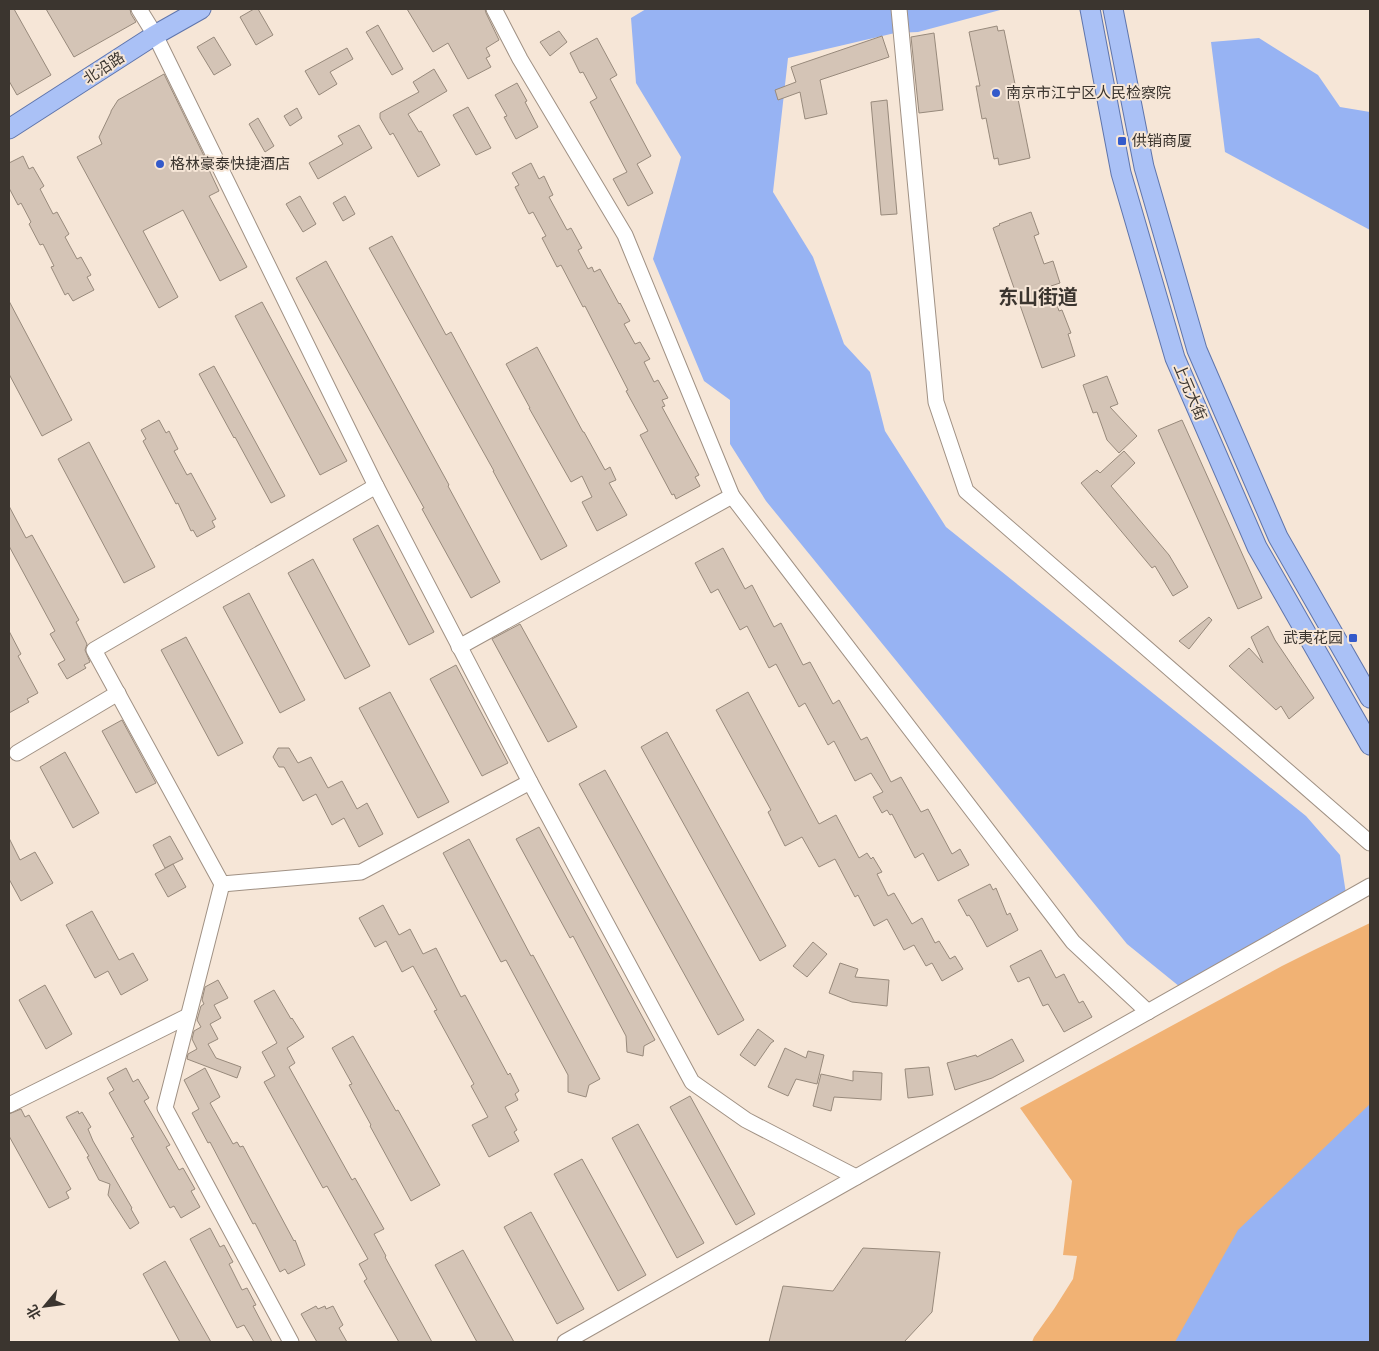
<svg xmlns="http://www.w3.org/2000/svg" width="1379" height="1351" viewBox="0 0 1379 1351" font-family="Literata,'Noto Sans SC',serif">
	<style>
		.green { fill: #f1b274 }
		.water { fill: #97b3f3 }
		.building { fill: #d4c4b6; stroke: #988a7c }
		.lines { fill: none; stroke-linecap: round; stroke-linejoin: round }
		.minor-casing { stroke: #a09184; stroke-width: 17 }
		.major-casing { stroke: #5f75ac; stroke-width: 21 }
		.minor { stroke: #fff; stroke-width: 15 }
		.major { stroke: #aac1f6; stroke-width: 19 }
		.poi-dot { fill: #345aca; stroke: #f6e6d7; stroke-width: 2 }
		.labels { text-anchor: middle; stroke-width: 4; stroke-linejoin: round; paint-order: stroke }
		.street-label { font-size: 15px; fill: #3b352f; stroke: #f6e6d7 }
		.poi-label { font-size: 15px; fill: #3b352f; stroke: #f6e6d7; text-anchor: start }
		.district-label { font-size: 20px; font-weight: bold; fill: #3b352f; stroke: #f6e6d7 }
	</style>
	<rect width="100%" height="100%" fill="#f6e6d7"/>
	<polygon class="green" points="1370,923 1370,1342 1032,1342 1034,1337 1054,1309 1073,1279 1077,1256 1063,1255 1072,1181 1020,1108 1282,966 1314,950"/>
	<g class="water">
		<polygon points="646,9 1004,9 918,32 895,33 788,58 773,192 813,257 844,344 870,372 885,431 946,527 1306,816 1340,855 1347,900 1185,991 1127,944 766,501 730,444 730,400 704,381 653,259 681,157 636,83 631,18"/>
		<polygon points="1259,38 1318,75 1340,107 1370,112 1370,230 1225,152 1211,42"/>
		<polygon points="1370,1104 1370,1342 1175,1342 1238,1230"/>
	</g>
	<g class="building">
		<polygon points="9,9 14,9 51,75 17,95 9,81"/>
		<polygon points="46,9 130,9 131,14 136,22 74,57"/>
		<polygon points="254,9 258,9 273,35 256,45 240,17"/>
		<polygon points="407,9 485,9 486,13 499,40 486,48 490,56 486,58 491,67 468,79 448,43 433,52"/>
		<polygon points="378,25 403,69 392,75 366,32"/>
		<polygon points="997,26 998,31 1004,30 1030,158 999,165 998,158 994,159 986,118 982,119 976,86 980,86 969,32"/>
		<polygon points="559,31 567,42 550,56 540,42"/>
		<polygon points="934,33 943,110 919,113 911,37"/>
		<polygon points="882,36 889,57 820,80 827,114 805,119 800,92 778,100 775,90 796,82 791,67"/>
		<polygon points="214,37 231,65 214,75 197,47"/>
		<polygon points="597,38 617,75 610,79 651,156 637,164 653,193 628,206 613,179 627,172 590,102 597,98 583,72 580,73 570,53"/>
		<polygon points="347,48 353,59 330,72 337,84 319,95 305,71"/>
		<polygon points="434,69 447,91 408,114 419,132 421,131 440,165 418,177 393,133 390,135 380,118 380,113 419,92 413,82"/>
		<polygon points="164,74 204,156 203,157 219,191 209,196 247,267 220,281 183,210 143,231 178,297 159,308 77,157 102,144 99,137 111,112 111,111 118,100"/>
		<polygon points="517,83 527,101 525,102 538,127 516,139 504,117 507,116 495,95"/>
		<polygon points="887,100 897,214 881,215 871,102"/>
		<polygon points="468,107 491,148 476,155 453,115"/>
		<polygon points="297,108 302,118 290,126 284,116"/>
		<polygon points="258,118 274,146 265,152 249,124"/>
		<polygon points="359,125 372,148 318,179 309,163 343,144 338,136"/>
		<polygon points="23,156 29,169 33,167 44,186 40,189 53,214 57,212 69,234 65,237 77,259 81,257 91,275 87,277 94,290 73,301 68,293 65,295 51,267 54,266 43,244 40,245 29,224 31,222 21,203 18,205 9,188 9,163"/>
		<polygon points="531,163 539,179 544,176 553,195 549,197 567,230 571,228 582,248 578,250 588,269 592,267 594,272 600,269 619,304 620,303 630,321 624,324 635,344 640,342 650,359 644,362 654,382 658,380 668,398 662,400 665,406 662,407 699,475 695,477 700,486 676,499 674,494 672,495 640,435 648,431 626,391 628,390 585,306 583,307 561,265 557,267 542,238 546,236 533,212 529,214 515,187 519,185 512,173"/>
		<polygon points="300,196 316,224 303,232 286,204"/>
		<polygon points="345,196 355,214 343,221 333,203"/>
		<polygon points="1031,212 1039,234 1034,236 1044,264 1053,261 1060,283 1051,286 1059,311 1062,310 1071,333 1068,334 1075,356 1042,368 993,228 1000,225 999,224"/>
		<polygon points="392,236 446,335 451,332 567,546 541,560 493,471 494,471 369,248"/>
		<polygon points="326,261 449,485 448,486 500,582 471,598 422,509 424,508 296,278"/>
		<polygon points="9,301 72,420 42,436 9,374"/>
		<polygon points="262,302 347,461 320,475 235,316"/>
		<polygon points="537,347 583,432 584,432 605,470 610,467 616,480 609,483 627,515 597,531 582,502 592,497 582,476 571,482 529,408 530,408 506,364"/>
		<polygon points="214,366 285,496 271,503 235,437 234,438 199,374"/>
		<polygon points="1107,376 1118,404 1110,407 1137,436 1119,453 1107,440 1097,412 1093,413 1083,385"/>
		<polygon points="159,420 166,433 169,431 178,449 174,451 187,475 191,473 216,519 212,521 215,527 197,537 193,530 191,531 178,503 176,504 143,441 146,439 141,430"/>
		<polygon points="1182,420 1262,598 1238,609 1158,430"/>
		<polygon points="89,442 155,567 124,583 58,459"/>
		<polygon points="1124,451 1135,463 1111,486 1169,555 1188,587 1173,596 1155,566 1152,568 1081,483 1097,470 1100,473"/>
		<polygon points="9,506 26,538 32,535 79,620 76,622 87,644 85,650 90,662 84,665 86,668 67,679 58,664 65,660 50,634 55,631 9,546"/>
		<polygon points="378,525 434,632 409,645 353,539"/>
		<polygon points="723,548 745,589 752,585 774,627 781,623 803,665 810,662 833,704 839,700 861,740 867,737 891,782 901,777 921,812 928,809 952,854 960,849 969,865 938,881 923,853 915,858 892,814 890,815 887,810 882,813 873,797 883,792 871,773 855,781 834,741 828,745 805,703 799,707 776,664 769,668 747,626 740,630 718,589 711,593 695,563"/>
		<polygon points="313,559 370,666 345,679 288,573"/>
		<polygon points="249,593 305,700 280,713 223,607"/>
		<polygon points="1209,617 1212,620 1189,649 1179,641"/>
		<polygon points="520,624 577,727 548,742 492,639"/>
		<polygon points="1268,626 1275,640 1314,698 1289,719 1281,706 1276,710 1229,666 1249,648 1263,663 1251,637"/>
		<polygon points="9,631 21,654 18,656 38,693 27,699 29,702 9,713"/>
		<polygon points="186,637 243,743 218,756 161,650"/>
		<polygon points="456,665 508,763 482,776 430,679"/>
		<polygon points="390,692 449,802 418,818 359,708"/>
		<polygon points="748,692 819,824 836,815 859,858 867,853 871,859 873,857 882,872 877,874 888,896 894,893 912,924 922,918 935,943 939,941 950,959 955,956 963,969 942,981 932,963 926,966 914,945 904,950 887,919 874,926 858,895 855,897 835,859 819,867 802,837 785,846 768,812 771,810 716,710"/>
		<polygon points="122,720 156,783 136,793 102,731"/>
		<polygon points="667,732 786,946 760,961 641,747"/>
		<polygon points="278,748 289,748 298,763 311,757 328,788 342,781 357,809 367,803 383,834 359,847 344,818 332,825 316,794 303,801 284,767 279,767 273,757"/>
		<polygon points="65,752 99,813 73,828 40,767"/>
		<polygon points="605,770 744,1020 718,1035 579,784"/>
		<polygon points="539,827 655,1040 644,1046 643,1056 627,1052 626,1036 573,936 570,938 516,839"/>
		<polygon points="170,836 183,859 165,868 153,845"/>
		<polygon points="9,838 20,860 35,852 53,883 21,901 9,879"/>
		<polygon points="469,839 531,956 533,955 600,1079 589,1085 586,1097 568,1092 568,1075 506,960 501,962 443,853"/>
		<polygon points="173,864 186,887 168,897 155,874"/>
		<polygon points="990,884 993,890 996,888 1007,915 1010,913 1018,930 987,947 973,921 969,915 967,916 958,900"/>
		<polygon points="383,905 399,935 410,929 423,954 436,948 461,997 465,995 508,1075 510,1073 519,1091 515,1094 518,1100 505,1107 517,1130 514,1132 519,1141 489,1157 472,1125 488,1117 471,1086 474,1084 434,1011 437,1010 413,966 402,972 386,941 375,947 359,918"/>
		<polygon points="92,911 119,960 133,953 148,980 121,995 108,971 95,978 66,925"/>
		<polygon points="813,942 827,954 807,977 793,966"/>
		<polygon points="1041,950 1056,978 1064,974 1079,1003 1083,1001 1092,1017 1064,1032 1048,1004 1043,1006 1029,977 1018,982 1010,966"/>
		<polygon points="840,963 858,969 855,977 889,980 887,1006 852,1002 829,993"/>
		<polygon points="218,980 228,998 214,1005 221,1018 210,1024 218,1039 208,1044 216,1058 241,1067 237,1078 187,1059 188,1054 197,1049 192,1039 194,1031 201,1027 197,1020 201,1006 204,1004 202,1000 205,987"/>
		<polygon points="45,985 72,1034 46,1049 19,1000"/>
		<polygon points="274,990 291,1019 292,1018 304,1037 287,1048 295,1063 289,1067 352,1180 355,1178 384,1229 374,1234 386,1256 385,1257 432,1342 399,1342 364,1281 367,1279 359,1264 368,1259 327,1186 323,1188 264,1082 275,1076 262,1052 277,1043 254,1001"/>
		<polygon points="758,1029 774,1041 771,1043 755,1066 740,1055"/>
		<polygon points="353,1036 396,1111 398,1110 440,1185 411,1201 370,1126 371,1125 349,1085 352,1084 332,1048"/>
		<polygon points="1012,1039 1024,1061 992,1078 955,1090 947,1063 976,1055 977,1057"/>
		<polygon points="785,1048 806,1058 808,1051 824,1055 817,1084 796,1079 788,1096 768,1087"/>
		<polygon points="929,1067 933,1095 908,1098 905,1069"/>
		<polygon points="126,1068 133,1082 138,1079 149,1098 144,1101 170,1145 166,1147 179,1170 183,1168 195,1189 191,1191 200,1207 181,1218 174,1206 170,1208 131,1138 134,1137 109,1093 114,1090 107,1078"/>
		<polygon points="205,1068 220,1097 210,1103 233,1144 237,1142 240,1147 243,1146 294,1241 295,1240 305,1265 288,1274 285,1269 280,1272 255,1223 253,1224 210,1142 208,1143 192,1113 199,1109 184,1080"/>
		<polygon points="853,1071 882,1073 881,1100 834,1097 831,1111 813,1106 821,1074 853,1081"/>
		<polygon points="690,1096 755,1214 736,1225 670,1107"/>
		<polygon points="21,1109 25,1117 29,1115 71,1189 66,1192 69,1198 49,1208 9,1136 9,1114"/>
		<polygon points="78,1111 79,1114 82,1112 91,1127 88,1129 93,1141 132,1208 131,1209 139,1223 130,1229 108,1195 110,1184 99,1180 87,1157 89,1156 66,1117"/>
		<polygon points="638,1124 704,1243 677,1258 612,1138"/>
		<polygon points="582,1159 646,1275 618,1291 554,1174"/>
		<polygon points="531,1212 584,1309 557,1324 504,1227"/>
		<polygon points="210,1228 220,1247 224,1245 233,1262 229,1264 242,1290 247,1288 256,1305 253,1306 272,1342 254,1342 244,1325 237,1328 190,1239"/>
		<polygon points="863,1248 940,1252 932,1312 904,1342 769,1342 783,1286 833,1291"/>
		<polygon points="463,1250 514,1342 477,1342 435,1265"/>
		<polygon points="165,1261 211,1342 180,1342 143,1274"/>
		<polygon points="316,1306 318,1309 325,1306 326,1309 333,1306 343,1325 339,1328 347,1342 317,1342 301,1314"/>
	</g>
	<g class="lines">
		<defs>
			<g id="minor">
				<polyline points="139,9 155,35 376,486 530,782"/>
				<polyline points="899,9 936,402 966,491 1370,843"/>
				<polyline points="732,496 1073,942 1148,1012"/>
				<polyline points="459,647 732,496 625,235 520,59 494,9"/>
				<polyline points="17,753 118,693"/>
				<polyline points="222,884 361,872 530,782 692,1082 746,1120 856,1177"/>
				<polyline points="9,1105 188,1016"/>
				<polyline points="291,1342 165,1108 222,884 94,650 376,486"/>
				<polyline points="565,1342 1370,886"/>
			</g>
			<g id="major">
				<polyline points="1090,9 1121,173 1175,358 1257,547 1370,745"/>
				<polyline points="1113,9 1144,167 1197,350 1278,537 1370,698"/>
				<polyline points="9,129 155,35 201,9"/>
			</g>
		</defs>
		<use href="#minor" class="minor-casing"/>
		<use href="#major" class="major-casing"/>
		<use href="#minor" class="minor"/>
		<use href="#major" class="major"/>
	</g>
	<g class="poi-dot">
		<circle cx="996" cy="93" r="5"/>
		<rect x="1117" y="136" width="10" height="10" rx="2.5"/>
		<circle cx="160" cy="164" r="5"/>
		<rect x="1348" y="633" width="10" height="10" rx="2.5"/>
	</g>
	<g class="labels">
		<g class="street-label">
			<text transform="translate(104 68) rotate(-33)" y="5">北沿路</text>
			<text transform="translate(1190 392) rotate(67)" y="5">上元大街</text>
		</g>
		<g class="poi-label">
			<text x="1006" y="98">南京市江宁区人民检察院</text>
			<text x="1132" y="146">供销商厦</text>
			<text x="170" y="169">格林豪泰快捷酒店</text>
			<text x="1343" y="643" text-anchor="end">武夷花园</text>
		</g>
		<g class="district-label">
			<text x="1038" y="304">东山街道</text>
		</g>
	</g>
	<rect width="1379" height="1351" fill="none" stroke="#3b352f" stroke-width="20"/>
	<g transform="translate(45 1306) rotate(241)" stroke="#f6e6d7" stroke-width="4" paint-order="stroke">
	<path d="M0-4L9 19L0 12L-9 19Z" fill="#3b352f"/>
	<text y="-8" font-size="14" font-weight="bold" text-anchor="middle" fill="#3b352f">北</text>
	</g>
</svg>
